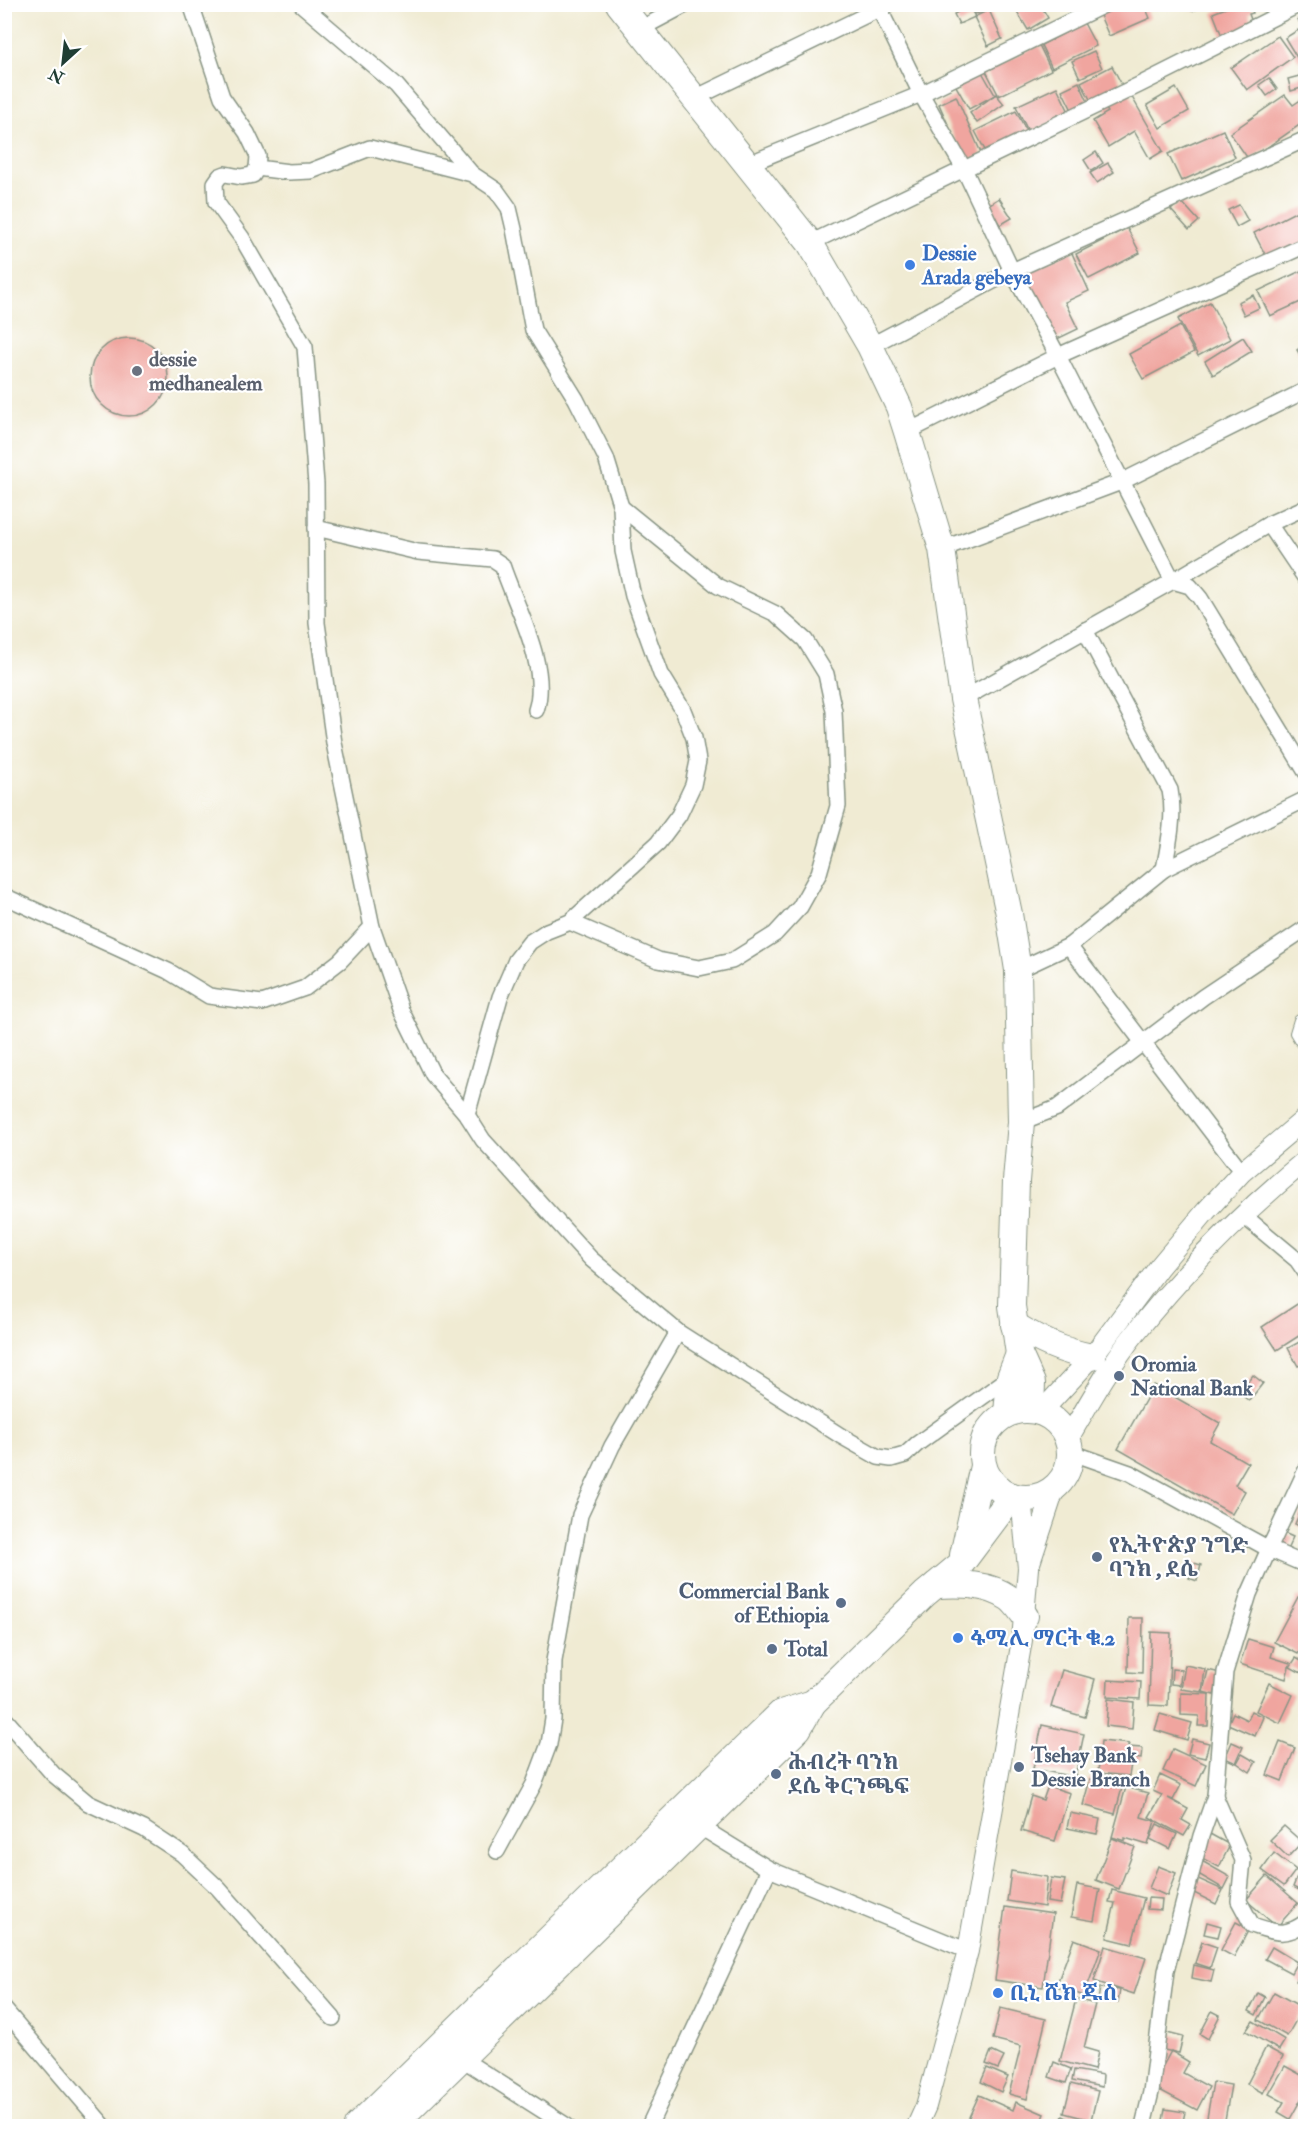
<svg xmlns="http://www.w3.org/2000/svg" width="1310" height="2131" viewBox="0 0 1310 2131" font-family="'IM FELL Double Pica','Noto Serif Ethiopic',serif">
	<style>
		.building { fill: #f0a59f }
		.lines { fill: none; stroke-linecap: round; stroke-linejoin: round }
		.service-casing { stroke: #889484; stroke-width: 10 }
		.minor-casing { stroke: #889484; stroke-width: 18 }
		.tertiary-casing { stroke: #889484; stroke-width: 22 }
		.trunk-casing { stroke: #889484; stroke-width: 28 }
		.service { stroke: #fff; stroke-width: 8 }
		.minor { stroke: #fff; stroke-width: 15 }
		.tertiary { stroke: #fff; stroke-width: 20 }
		.trunk { stroke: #fff; stroke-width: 26 }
		.shop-dot { fill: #3f7fe0; stroke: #fff; stroke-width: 2 }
		.worship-dot { fill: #6b7280; stroke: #fff; stroke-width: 2 }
		.service-dot { fill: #5c6f8a; stroke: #fff; stroke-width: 2 }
		.labels { text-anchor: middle; stroke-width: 4.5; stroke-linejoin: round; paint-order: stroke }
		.shop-label { font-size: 21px; font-weight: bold; fill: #366cbe; stroke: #fff; text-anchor: start }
		.worship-label { font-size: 21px; font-weight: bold; fill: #5b616d; stroke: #fff; text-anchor: start }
		.service-label { font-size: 21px; font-weight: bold; fill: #4e5e75; stroke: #fff; text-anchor: start }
	</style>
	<rect width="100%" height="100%" fill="#fff"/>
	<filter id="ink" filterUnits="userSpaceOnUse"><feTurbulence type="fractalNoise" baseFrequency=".0167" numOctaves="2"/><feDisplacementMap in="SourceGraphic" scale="12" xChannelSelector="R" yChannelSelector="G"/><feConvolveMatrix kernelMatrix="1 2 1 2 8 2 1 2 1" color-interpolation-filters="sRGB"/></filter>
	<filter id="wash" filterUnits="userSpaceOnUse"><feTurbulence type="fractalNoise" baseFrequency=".008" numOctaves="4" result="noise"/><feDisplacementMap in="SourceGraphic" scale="24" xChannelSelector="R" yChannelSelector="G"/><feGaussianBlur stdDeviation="1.35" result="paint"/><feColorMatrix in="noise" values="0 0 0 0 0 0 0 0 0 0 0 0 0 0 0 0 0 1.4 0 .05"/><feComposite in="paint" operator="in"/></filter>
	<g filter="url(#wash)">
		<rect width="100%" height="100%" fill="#f0ebd3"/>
		<g id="blocks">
			<g class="building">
				<polygon points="973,4 989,4 991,9 975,14 972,5"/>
				<polygon points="1024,4 1040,4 1048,18 1028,30 1016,10"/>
				<polygon points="1114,4 1144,4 1150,18 1109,36 1098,11"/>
				<polygon points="1236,4 1250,4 1253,13 1249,14 1253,25 1222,36 1213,13"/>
				<polygon points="1189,5 1208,5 1192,11"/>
				<polygon points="969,6 975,17 959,24 954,14"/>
				<polygon points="989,10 1002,39 988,46 974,17"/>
				<polygon points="1305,15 1305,26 1302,28 1298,19"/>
				<polygon points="1084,23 1096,46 1052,68 1041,45"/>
				<polygon points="1298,30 1305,42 1305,57 1299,61 1285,38"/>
				<polygon points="1278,36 1293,57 1247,90 1231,68"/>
				<polygon points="1039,45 1051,70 999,96 986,71"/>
				<polygon points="1094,51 1102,68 1080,78 1072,61"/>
				<polygon points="1112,66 1123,87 1092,103 1081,82"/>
				<polygon points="1305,67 1305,87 1291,91 1288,79 1303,75 1301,68"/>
				<polygon points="982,72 995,95 969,109 956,86"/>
				<polygon points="1269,78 1277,89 1267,96 1259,85"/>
				<polygon points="1079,82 1089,104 1073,112 1062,90"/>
				<polygon points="1057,87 1070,114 1029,133 1016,106"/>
				<polygon points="1176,88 1189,111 1160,128 1147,105"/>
				<polygon points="1129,92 1163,151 1150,159 1134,131 1108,147 1093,121 1108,112 1104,106"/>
				<polygon points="996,94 1004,104 977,123 970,113"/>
				<polygon points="1285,95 1293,105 1305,97 1305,121 1249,160 1230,133"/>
				<polygon points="956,96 982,155 965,163 939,104"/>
				<polygon points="1016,111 1028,134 987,154 975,131"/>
				<polygon points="1223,130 1235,157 1181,181 1168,154"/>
				<polygon points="1096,152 1103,163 1091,171 1084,160"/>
				<polygon points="1108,163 1114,172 1097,183 1090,173"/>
				<polygon points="999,198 1012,218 1000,225 988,205"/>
				<polygon points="1181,201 1199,221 1189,230 1171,210"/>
				<polygon points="1239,205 1248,221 1237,227 1228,210"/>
				<polygon points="1305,207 1305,242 1268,260 1254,233"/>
				<polygon points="1127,228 1140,253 1089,279 1076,254"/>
				<polygon points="1071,251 1089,291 1065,302 1078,329 1053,341 1022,273"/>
				<polygon points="1305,269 1305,300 1270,316 1258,291"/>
				<polygon points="1253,295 1259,308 1244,315 1238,302"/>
				<polygon points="1210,302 1230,339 1198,356 1178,319"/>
				<polygon points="1180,326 1194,352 1143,379 1129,354"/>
				<polygon points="1243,337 1252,351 1213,375 1205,361"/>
				<circle cx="129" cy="377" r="39"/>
				<polygon points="1305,344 1305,363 1297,350"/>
				<polygon points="1305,1299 1305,1332 1277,1350 1262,1327"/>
				<polygon points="1305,1339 1305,1363 1298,1366 1288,1348"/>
				<polygon points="1253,1375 1263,1383 1249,1401 1239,1393"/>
				<polygon points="1154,1385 1220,1423 1210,1441 1248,1463 1235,1485 1245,1491 1232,1514 1118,1449"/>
				<polygon points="1305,1501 1305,1529 1295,1524"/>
				<polygon points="1284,1533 1293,1537 1286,1552 1278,1548"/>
				<polygon points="1194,1563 1201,1565 1197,1581 1189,1578"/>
				<polygon points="1298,1597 1305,1601 1305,1640 1298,1654 1274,1642"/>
				<polygon points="1129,1618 1143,1618 1142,1673 1128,1672"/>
				<polygon points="1151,1632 1171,1633 1168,1706 1149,1705"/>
				<polygon points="1248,1639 1274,1647 1271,1657 1290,1663 1286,1679 1240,1664"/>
				<polygon points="1296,1658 1305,1663 1305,1675 1290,1667"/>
				<polygon points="1185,1665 1205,1669 1202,1692 1181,1689"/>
				<polygon points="1172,1669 1181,1670 1180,1685 1171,1684"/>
				<polygon points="1062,1670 1095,1679 1085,1717 1051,1707"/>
				<polygon points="1208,1670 1220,1673 1214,1695 1203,1692"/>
				<polygon points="1108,1680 1141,1682 1140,1699 1107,1697"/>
				<polygon points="1269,1683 1293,1695 1280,1723 1256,1711"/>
				<polygon points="1181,1693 1209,1694 1208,1726 1198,1726 1199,1716 1181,1715"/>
				<polygon points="1108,1699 1134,1702 1132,1729 1106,1726"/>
				<polygon points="1251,1711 1263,1717 1255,1736 1228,1724 1233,1713 1247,1720"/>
				<polygon points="1160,1714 1192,1723 1187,1740 1155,1730"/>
				<polygon points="1042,1725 1084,1734 1075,1777 1033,1769"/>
				<polygon points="1192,1739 1209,1743 1205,1758 1188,1754"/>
				<polygon points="1101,1741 1129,1744 1128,1747 1142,1748 1141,1759 1132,1758 1129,1776 1098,1773"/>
				<polygon points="1232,1742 1243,1747 1236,1763 1225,1758"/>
				<polygon points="1280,1742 1295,1748 1282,1781 1267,1775"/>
				<polygon points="1173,1749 1206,1764 1196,1786 1163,1771"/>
				<polygon points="1242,1754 1256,1762 1250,1772 1237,1763"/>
				<polygon points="1160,1775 1181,1785 1173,1800 1168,1798 1188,1809 1182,1820 1191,1825 1184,1836 1149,1817 1162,1795 1153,1791"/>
				<polygon points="1090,1779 1122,1788 1115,1814 1083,1805"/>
				<polygon points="1048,1786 1070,1793 1055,1841 1021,1831 1031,1796 1043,1800"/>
				<polygon points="1126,1787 1148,1793 1141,1817 1155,1821 1148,1845 1125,1838 1125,1841 1112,1837"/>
				<polygon points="1070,1813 1100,1819 1097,1834 1067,1828"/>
				<polygon points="1157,1824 1177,1834 1170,1849 1150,1839"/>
				<polygon points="1284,1826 1302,1842 1288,1857 1270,1840"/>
				<polygon points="1210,1834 1230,1845 1219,1867 1198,1856"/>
				<polygon points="1112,1838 1135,1847 1119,1889 1096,1880"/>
				<polygon points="1274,1853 1296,1870 1284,1886 1262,1870"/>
				<polygon points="1200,1860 1230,1877 1224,1889 1193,1871"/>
				<polygon points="1158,1866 1176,1873 1167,1896 1149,1888"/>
				<polygon points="1011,1871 1047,1877 1044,1907 1007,1901"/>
				<polygon points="1298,1875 1305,1878 1305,1893 1293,1887"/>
				<polygon points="1267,1876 1298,1903 1277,1927 1246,1900"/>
				<polygon points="1194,1877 1223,1890 1216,1904 1188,1890"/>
				<polygon points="1051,1878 1065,1880 1060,1904 1047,1902"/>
				<polygon points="1077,1885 1100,1889 1094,1921 1071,1917"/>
				<polygon points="1112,1890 1144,1898 1132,1944 1107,1938 1115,1903 1109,1902"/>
				<polygon points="1148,1898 1162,1899 1161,1910 1147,1909"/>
				<polygon points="1005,1907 1053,1914 1043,1987 995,1980"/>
				<polygon points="1207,1922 1221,1926 1218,1937 1204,1934"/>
				<polygon points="1236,1922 1249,1929 1234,1957 1221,1950"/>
				<polygon points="1074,1939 1101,1949 1084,1996 1056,1986"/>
				<polygon points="1202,1942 1217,1947 1210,1968 1195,1963"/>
				<polygon points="1105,1946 1146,1958 1134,1994 1094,1981"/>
				<polygon points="1272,1947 1297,1962 1291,1973 1265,1959"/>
				<polygon points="1305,1964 1305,1986 1296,1981"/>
				<polygon points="1194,1965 1214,1970 1211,1982 1192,1978"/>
				<polygon points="1100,1988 1120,1990 1118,2002 1098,2000"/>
				<polygon points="1274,1992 1303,2008 1287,2036 1258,2020"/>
				<polygon points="1258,1993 1265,1997 1256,2015 1249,2011"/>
				<polygon points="1076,1999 1095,2004 1084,2048 1098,2052 1094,2070 1060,2061"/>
				<polygon points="1000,2008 1046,2019 1027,2099 1009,2094 1021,2046 993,2039"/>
				<polygon points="1212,2011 1220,2015 1208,2039 1200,2034"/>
				<polygon points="1253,2021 1285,2040 1279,2050 1246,2031"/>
				<polygon points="1163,2032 1183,2037 1179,2053 1159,2049"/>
				<polygon points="1266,2047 1283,2056 1263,2093 1247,2084"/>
				<polygon points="991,2051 1004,2057 998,2069 986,2064"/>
				<polygon points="1171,2051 1189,2062 1183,2073 1209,2087 1197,2110 1152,2086"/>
				<polygon points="1054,2062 1071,2069 1066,2083 1049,2077"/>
				<polygon points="1285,2066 1305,2077 1305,2092 1290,2119 1278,2112 1284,2102 1269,2094"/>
				<polygon points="987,2068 1008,2077 1001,2092 981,2082"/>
				<polygon points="1074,2070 1103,2075 1102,2087 1072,2081"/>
				<polygon points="1213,2082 1231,2085 1224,2126 1206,2124"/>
				<polygon points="1071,2084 1098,2091 1091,2120 1064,2113"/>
				<polygon points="979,2095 1013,2110 1016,2102 1044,2114 1039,2126 965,2126"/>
				<polygon points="1165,2109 1185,2112 1182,2126 1162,2126"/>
				<polygon points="1063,2116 1076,2123 1074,2126 1058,2126"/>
			</g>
		</g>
	</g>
	<g filter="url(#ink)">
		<use href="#blocks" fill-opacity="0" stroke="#889484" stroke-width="1.5"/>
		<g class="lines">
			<defs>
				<polyline id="service" points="1306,1015 1298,1020 1294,1033 1306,1053"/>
				<g id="minor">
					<polyline points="191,4 222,97 247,133 258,156 257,168 253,175 241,177 225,174 220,176 215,183 216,202 242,238 305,347 316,484 317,623 334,743 372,927 401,1010 433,1075 467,1115 483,1140 591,1259 678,1332 841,1436 878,1457 891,1459 905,1455 917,1444 1010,1377"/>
					<polyline points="301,4 396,85 472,174"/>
					<polyline points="877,4 921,94 964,169 1012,271 1058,356 1173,581 1190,586 1200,598 1306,772"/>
					<polyline points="640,29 687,4"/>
					<polyline points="695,98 889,4"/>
					<polyline points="748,164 921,94 1106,4"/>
					<polyline points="257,168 289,172 311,171 370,148 472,174 496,190 509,208 514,229 533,330 576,399 606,458 621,507 623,551 633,596 661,674 683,710 694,738 698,761 693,785 679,815 658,843 570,922 547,931 530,942 516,960 500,997 467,1115"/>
					<polyline points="810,243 1139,85 1300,4"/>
					<polyline points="870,346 1012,271 1306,139"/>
					<polyline points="907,432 1058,356 1306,245"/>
					<polyline points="1269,524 1306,579"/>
					<path d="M316 528 418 552 493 559 502 565C516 607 550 667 536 710"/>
					<polyline points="942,549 1121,482 1306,390"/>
					<path d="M1085 630 1170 790C1175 815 1169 843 1164 869"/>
					<polyline points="963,699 1173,581 1269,524 1306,507"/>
					<polyline points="4,896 168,971 209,996 262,1003 305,988 340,961 372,927"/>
					<polyline points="570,922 658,960 699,968 732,961 775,934 800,907 819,873 838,806 834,711 826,674 805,640 776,614 718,586 621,507"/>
					<polyline points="1069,946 1242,1172"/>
					<polyline points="1018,970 1069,946 1164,869 1306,799"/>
					<polyline points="1021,1122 1057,1108 1203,997 1306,928"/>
					<polyline points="1243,1215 1297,1260 1306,1273"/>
					<polyline points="1070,1452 1130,1473 1269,1549 1306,1470"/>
					<polyline points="4,1718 53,1774 88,1803 144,1829 182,1854 218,1888 333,2018"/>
					<path d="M1215 1796 1243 1860 1239 1901 1252 1925C1274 1932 1285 1938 1306 1922"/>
					<polyline points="694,1823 769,1869 968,1951"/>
					<polyline points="497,1851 534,1784 549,1744 553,1719 554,1661 580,1515 612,1446 678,1332"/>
					<polyline points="4,2009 104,2126"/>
					<polyline points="456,2055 567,2126"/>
					<polyline points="649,2126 769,1869"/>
					<polyline points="1143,2126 1151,2092 1166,1971 1201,1836 1215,1796 1225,1672 1249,1594 1269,1549 1306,1565"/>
				</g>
				<g id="tertiary">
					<polyline points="1041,1412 1092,1357 1159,1267 1206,1211 1242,1172 1306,1118"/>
					<path d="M1068 1439C1089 1403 1110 1365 1136 1332 1187 1268 1243 1212 1306 1160"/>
					<polyline points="1030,1563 1055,1487"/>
					<polyline points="917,2126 926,2106 968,1951 1022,1640 1028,1568 1021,1498"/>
				</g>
				<g id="trunk">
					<polyline points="619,4 810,243 870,346 899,407 907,432 942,549 963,699 1009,914 1018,970 1021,1122 1016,1181 1012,1306 1019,1354 1032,1383 1031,1410"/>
					<path d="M1014 1325C1041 1341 1061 1351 1092 1357"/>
					<circle cx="1026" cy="1454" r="44"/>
					<polyline points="1007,1414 1010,1377 1019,1354"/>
					<polyline points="963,1555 983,1466"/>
					<path d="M936 1585C962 1584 987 1583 1009 1598 1015 1602 1020 1610 1025 1616"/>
					<polyline points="357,2126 781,1713 813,1703"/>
					<polyline points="392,2126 798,1729 813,1703 925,1594 961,1564 1012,1496"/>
				</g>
			</defs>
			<use href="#service" class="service-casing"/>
			<use href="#minor" class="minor-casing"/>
			<use href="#tertiary" class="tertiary-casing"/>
			<use href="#trunk" class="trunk-casing"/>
			<use href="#service" class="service"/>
			<use href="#minor" class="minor"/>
			<use href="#tertiary" class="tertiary"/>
			<use href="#trunk" class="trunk"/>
		</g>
	</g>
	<g class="shop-dot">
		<circle cx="910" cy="265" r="6"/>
		<circle cx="958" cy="1638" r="6"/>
		<circle cx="998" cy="1993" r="6"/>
	</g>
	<circle class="worship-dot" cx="137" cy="371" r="6"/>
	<g class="service-dot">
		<circle cx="1119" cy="1376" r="6"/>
		<circle cx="1097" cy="1557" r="6"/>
		<circle cx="841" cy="1603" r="6"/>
		<circle cx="772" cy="1649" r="6"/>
		<circle cx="1019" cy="1767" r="6"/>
		<circle cx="776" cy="1774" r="6"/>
	</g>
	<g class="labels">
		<g class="shop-label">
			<text x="922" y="260">Dessie<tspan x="922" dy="24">Arada gebeya</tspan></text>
			<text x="970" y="1645">ፋሚሊ ማርት ቁ.2</text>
			<text x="1010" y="2000">ቢኒ ሼክ ጁስ</text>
		</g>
		<g class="worship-label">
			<text x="149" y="366">dessie<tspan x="149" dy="24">medhanealem</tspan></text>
		</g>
		<g class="service-label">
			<text x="1131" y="1371">Oromia<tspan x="1131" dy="24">National Bank</tspan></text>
			<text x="1109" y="1552">የኢትዮጵያ ንግድ<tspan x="1109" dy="24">ባንክ , ደሴ</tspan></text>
			<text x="829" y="1598" text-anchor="end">Commercial Bank<tspan x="829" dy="24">of Ethiopia</tspan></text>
			<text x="784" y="1656">Total</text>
			<text x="1031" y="1762">Tsehay Bank<tspan x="1031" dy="24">Dessie Branch</tspan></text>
			<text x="788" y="1769">ሕብረት ባንክ<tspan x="788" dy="24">ደሴ ቅርንጫፍ</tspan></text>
		</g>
	</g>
	<rect width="1310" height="2131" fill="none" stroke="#fff" stroke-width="24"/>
	<g transform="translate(63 63) rotate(207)" stroke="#ffffff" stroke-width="4.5" paint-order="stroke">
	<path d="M0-4.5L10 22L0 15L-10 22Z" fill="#1f3d34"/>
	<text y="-9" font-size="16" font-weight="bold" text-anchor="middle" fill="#1f3d34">N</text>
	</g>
</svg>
